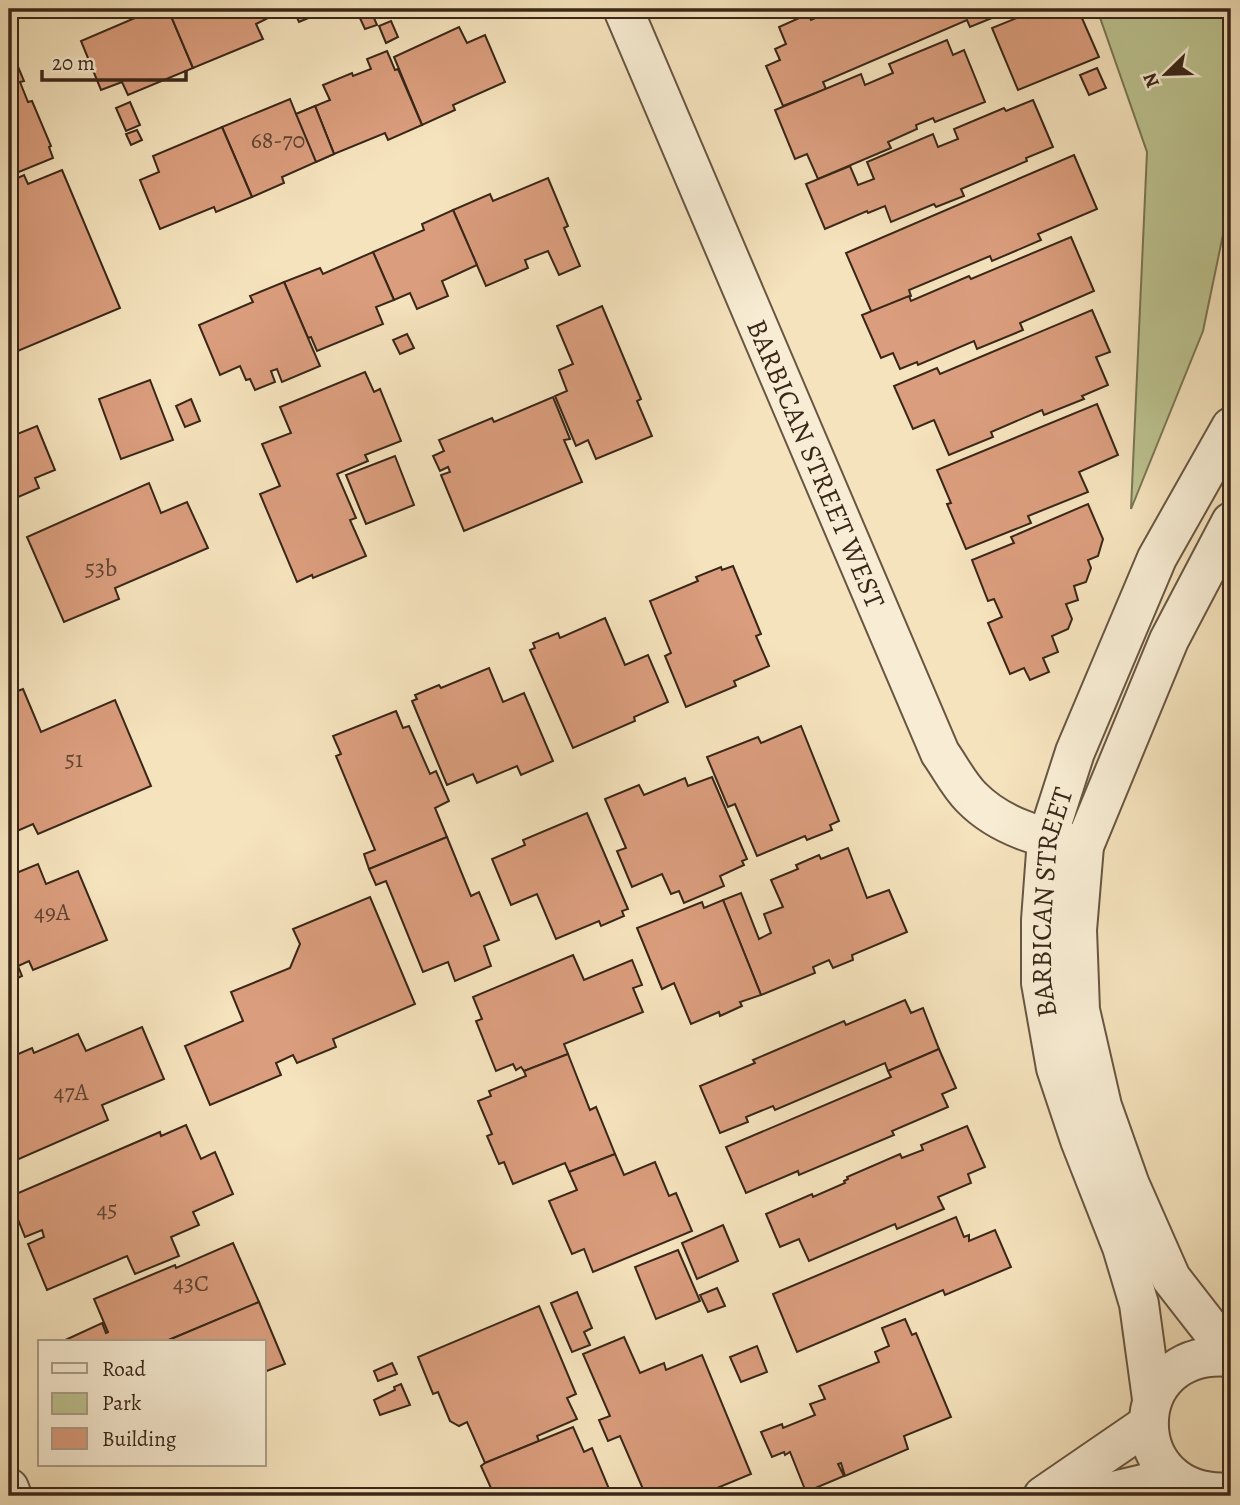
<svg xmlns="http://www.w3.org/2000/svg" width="1240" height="1505" viewBox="0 0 1240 1505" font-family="Alegreya,serif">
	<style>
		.green { fill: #bcc491; stroke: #7a7655; stroke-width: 2 }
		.building { fill: #da9d7d; stroke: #392719; stroke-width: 2 }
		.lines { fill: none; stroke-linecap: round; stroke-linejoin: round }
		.minor-casing { stroke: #685642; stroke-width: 42 }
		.minor { stroke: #f8edd4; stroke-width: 38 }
		.labels { text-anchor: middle; stroke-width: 5; stroke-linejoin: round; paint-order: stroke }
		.number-label { font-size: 24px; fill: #614432 }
		.street-label { font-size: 28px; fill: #392719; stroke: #f8edd4 }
	</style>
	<rect width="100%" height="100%" fill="#f5e3bd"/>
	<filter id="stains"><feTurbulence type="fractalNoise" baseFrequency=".00286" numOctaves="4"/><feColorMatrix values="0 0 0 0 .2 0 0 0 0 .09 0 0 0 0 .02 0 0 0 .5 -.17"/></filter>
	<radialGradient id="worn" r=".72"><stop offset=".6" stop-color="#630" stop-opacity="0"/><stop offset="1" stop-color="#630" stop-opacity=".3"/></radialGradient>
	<polygon class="green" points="1097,9 1231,9 1231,196 1203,331 1131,509 1147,152"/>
	<g class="building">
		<polygon points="141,9 168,9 193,68 128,95 122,82 101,90 81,41 135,18 132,12"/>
		<polygon points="168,9 272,9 274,15 256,24 263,39 193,68"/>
		<polygon points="293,9 330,9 299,22"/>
		<polygon points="836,9 1014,9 970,27 967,20 823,82 826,89 783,106 766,66 780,60 775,49 786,44 779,27 808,14 811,20"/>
		<polygon points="1039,9 1078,9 1099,57 1018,90 992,28"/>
		<polygon points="371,11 377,25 365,29 359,16"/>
		<polygon points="391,21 398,37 386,43 379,26"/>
		<polygon points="459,27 467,43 485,35 505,82 453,105 455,110 422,125 394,57"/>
		<polygon points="947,40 953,55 964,50 985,102 935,122 933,118 916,125 917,129 888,142 891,148 818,179 807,154 795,159 775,110 861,74 865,85 893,73 889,64"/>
		<polygon points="9,45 24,81 20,82 28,102 32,101 51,146 49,147 53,158 9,176"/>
		<polygon points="387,51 395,70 398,69 422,125 388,140 385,133 334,154 315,106 330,100 323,85 352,73 353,76 371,69 367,59"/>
		<polygon points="1097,68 1106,88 1089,95 1080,75"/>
		<polygon points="290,99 296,114 315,106 334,154 282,177 284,183 252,197 222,127"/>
		<polygon points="1033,100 1053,147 1026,158 1027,161 961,189 964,196 936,207 934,204 891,222 885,206 868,213 867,211 825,229 806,184 850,166 858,185 874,179 867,162 933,134 938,147 958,139 954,129 1004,108 1006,111"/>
		<polygon points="130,102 140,125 126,131 116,108"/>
		<polygon points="315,106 334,154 316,162 296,114"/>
		<polygon points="222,127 252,197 216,212 214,207 160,229 140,180 159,172 153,156"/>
		<polygon points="137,130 142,140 131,145 126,134"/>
		<polygon points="1074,155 1097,209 1038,234 1041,240 992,261 990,256 909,290 911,296 872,313 846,253"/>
		<polygon points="62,170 120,308 13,353 9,342 9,182 24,175 28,184"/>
		<polygon points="548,178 568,226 564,228 580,266 559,275 548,251 525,260 528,268 486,286 453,210 490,194 493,201"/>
		<polygon points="453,210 477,265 442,281 448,296 417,309 410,293 394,300 373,252 424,230 422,224"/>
		<polygon points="1071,237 1094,291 1020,323 1023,330 977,349 974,341 918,365 917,362 900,369 893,353 881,358 862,315 909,296 911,301 969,276 971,279"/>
		<polygon points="373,252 394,300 376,307 383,324 317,351 311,337 308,338 284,282 320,268 323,274"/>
		<polygon points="284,282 320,366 282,382 277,369 271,371 275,382 255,390 250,379 246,380 240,366 220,375 199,325 253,302 250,296"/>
		<polygon points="602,306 641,399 637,401 652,436 596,459 588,440 576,446 555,396 567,391 559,370 573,364 557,326"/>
		<polygon points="1092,310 1110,352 1096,357 1108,385 1082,396 1084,399 1044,415 1042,410 991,432 993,437 949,455 934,420 913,429 894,386 937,368 940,374"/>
		<polygon points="407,334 414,348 400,354 393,340"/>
		<polygon points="365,372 374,392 380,389 401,441 365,455 368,461 337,474 356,518 350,520 366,556 313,578 312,575 297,582 260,494 280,486 262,444 291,433 280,407"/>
		<polygon points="150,380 173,440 121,459 99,399"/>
		<polygon points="553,397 570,439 564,440 582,482 464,531 441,475 450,472 448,467 440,471 433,456 444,451 439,440 492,418 494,422"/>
		<polygon points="191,399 200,421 185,427 176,406"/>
		<polygon points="1097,404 1118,455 1079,472 1088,492 1028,516 1031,523 966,549 947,504 951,503 937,470"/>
		<polygon points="37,426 55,470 35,478 39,488 9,501 9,435 14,432 15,435"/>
		<polygon points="395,456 414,505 366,524 346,475"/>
		<polygon points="149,483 161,513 187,502 208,548 115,588 119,599 64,622 27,537"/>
		<polygon points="1088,504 1103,539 1098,556 1088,560 1091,568 1086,582 1074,586 1078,600 1066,604 1072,619 1068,629 1052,636 1058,652 1043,658 1049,672 1030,680 1024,668 1010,674 988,623 1002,617 994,599 988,601 972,560 1014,543 1011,537"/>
		<polygon points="733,566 761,634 756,636 769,666 734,681 736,686 686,707 665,656 671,653 650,601 698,581 696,577 721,567 722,570"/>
		<polygon points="605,618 625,665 648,655 668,702 634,717 635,721 573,748 530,650 535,648 533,643 558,633 560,638"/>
		<polygon points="489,668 503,702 524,693 553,761 521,775 517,766 477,783 473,774 447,785 412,701 417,699 415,695 439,685 441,688"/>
		<polygon points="23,689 41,732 115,700 151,786 38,834 33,824 10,834 9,837 9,694"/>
		<polygon points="396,711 403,728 409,726 430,774 436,771 449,801 435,808 447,837 369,869 364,854 375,850 336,756 341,754 333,736"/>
		<polygon points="801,726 839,821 830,825 832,830 807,840 805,836 757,856 735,804 728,807 707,757 758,737 761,743"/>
		<polygon points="712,777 747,859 742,861 744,865 720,876 724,886 684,903 679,891 671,894 662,874 632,887 617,851 626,848 605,799 639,785 644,795 685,778 688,786"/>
		<polygon points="587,813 628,909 622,911 624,916 601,926 599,921 556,939 537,894 511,905 492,859 525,845 523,840"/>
		<polygon points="447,837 471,896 479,892 499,940 484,946 491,966 455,981 448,962 423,972 386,881 376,885 369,869"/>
		<polygon points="848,848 867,898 889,890 907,932 852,955 853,960 833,968 829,960 813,967 815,973 761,995 723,900 741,893 759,939 771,933 764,914 783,907 771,880 798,869 796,865 819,855 821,859"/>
		<polygon points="38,864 46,884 78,871 107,940 33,970 29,961 18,966 22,976 9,982 9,876"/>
		<polygon points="370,897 415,1004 333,1039 336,1047 297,1063 293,1055 276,1063 281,1075 210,1105 185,1046 243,1021 231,992 290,968 300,944 293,929"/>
		<polygon points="723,900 761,995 740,1002 742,1006 720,1016 719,1012 691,1024 674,983 662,989 637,928 702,902 704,908"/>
		<polygon points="573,955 584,980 632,960 642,985 633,988 643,1012 564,1044 568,1054 524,1071 521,1067 516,1070 513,1064 496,1071 476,1021 482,1019 473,997"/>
		<polygon points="905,1000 911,1013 923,1008 939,1049 888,1071 885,1063 775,1110 773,1106 746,1117 748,1122 720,1133 700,1086 755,1063 753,1060 844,1021 846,1025"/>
		<polygon points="142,1027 164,1079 102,1105 108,1120 12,1162 9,1156 9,1058 32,1048 34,1053 78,1034 86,1051"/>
		<polygon points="939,1049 956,1088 942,1094 948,1107 892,1131 894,1135 799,1175 798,1171 746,1193 726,1147 891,1077 888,1071"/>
		<polygon points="568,1054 590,1110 596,1107 615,1154 569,1172 565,1163 513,1184 504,1162 499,1164 487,1136 492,1134 478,1101 491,1096 489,1091 526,1076 524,1071"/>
		<polygon points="186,1125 201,1159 215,1152 233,1194 193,1212 199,1225 171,1237 179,1256 135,1274 127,1256 47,1290 28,1244 44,1237 42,1230 25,1237 9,1197 160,1132 161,1136"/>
		<polygon points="967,1126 985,1167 968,1174 971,1183 938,1197 944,1209 897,1229 895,1224 809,1261 799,1239 780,1247 766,1214 812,1194 813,1197 845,1183 844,1181 848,1179 847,1177 900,1154 902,1158 923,1150 921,1145"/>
		<polygon points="615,1154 624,1175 655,1162 669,1196 676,1193 692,1231 593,1272 584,1249 572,1254 549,1201 577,1190 569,1172"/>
		<polygon points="956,1217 964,1237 969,1235 969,1241 995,1230 1011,1267 945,1295 943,1290 797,1352 773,1294"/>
		<polygon points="723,1225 738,1261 697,1279 682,1243"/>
		<polygon points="233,1243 259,1302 164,1342 61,1342 102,1323 106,1333 108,1332 94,1299 175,1265 176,1268"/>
		<polygon points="678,1250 700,1301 656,1319 635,1267"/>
		<polygon points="717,1288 725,1306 708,1312 700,1295"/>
		<polygon points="577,1292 592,1328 584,1332 590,1345 572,1352 551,1303"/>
		<polygon points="259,1302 285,1364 264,1372 264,1342 164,1342"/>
		<polygon points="539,1306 576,1394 567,1398 577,1419 537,1436 539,1441 485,1463 467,1422 459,1426 450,1421 438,1392 433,1394 418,1357"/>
		<polygon points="905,1319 912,1335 916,1333 951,1417 904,1436 908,1449 845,1476 841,1463 838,1464 844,1476 806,1492 790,1452 785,1455 784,1452 772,1457 761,1432 782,1424 783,1428 815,1415 810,1404 825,1399 819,1386 879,1362 875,1352 889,1346 882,1328"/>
		<polygon points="624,1337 640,1373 664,1363 666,1370 702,1355 751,1474 698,1496 646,1496 620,1436 608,1441 599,1420 610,1416 583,1354"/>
		<polygon points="757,1346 767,1372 741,1382 730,1357"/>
		<polygon points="392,1363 397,1374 378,1381 374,1371"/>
		<polygon points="401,1384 410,1405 380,1415 374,1400 395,1390 394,1387"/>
		<polygon points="573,1427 584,1452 592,1448 612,1496 485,1496 483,1491 491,1488 481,1466 485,1463"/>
	</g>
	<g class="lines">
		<defs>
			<g id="minor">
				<path id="s1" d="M623 9 940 753C950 767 959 785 971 797 1001 828 1043 838 1084 846"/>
				<polyline points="1231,522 1169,640 1084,846 1077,930 1080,1010 1102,1106 1130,1185 1171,1278 1231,1355"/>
				<path d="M1231 1357C1121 1346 1122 1501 1231 1492"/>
				<path id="s2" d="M1152 1399 1139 1304 1122 1247 1080 1140 1056 1068 1041 983V920L1047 839 1075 752 1157 558 1231 427"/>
				<polyline points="9,1488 12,1496"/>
				<polyline points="1043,1496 1148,1424"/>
				<polyline points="1093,1496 1173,1477"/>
			</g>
		</defs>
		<use href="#minor" class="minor-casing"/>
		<use href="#minor" class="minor"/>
	</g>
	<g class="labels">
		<g class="number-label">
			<text x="278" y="148">68-70</text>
			<text x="101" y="576">53b</text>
			<text x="74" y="767">51</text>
			<text x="52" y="920">49A</text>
			<text x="71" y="1100">47A</text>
			<text x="107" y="1217">45</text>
			<text x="191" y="1291">43C</text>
		</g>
		<g class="street-label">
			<text dy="10" stroke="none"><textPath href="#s1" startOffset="494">BARBICAN STREET WEST</textPath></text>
			<text dy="10" stroke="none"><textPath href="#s2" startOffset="514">BARBICAN STREET</textPath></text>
		</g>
	</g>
	<rect width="1240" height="1505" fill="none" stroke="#f5e3bd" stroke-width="35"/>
	<rect x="10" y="10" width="1219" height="1484" fill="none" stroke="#392719" stroke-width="3.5"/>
	<rect x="18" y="18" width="1205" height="1470" fill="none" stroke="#392719" stroke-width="2"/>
	<rect x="38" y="1340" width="228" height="126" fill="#f8edd4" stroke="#ac9e89" stroke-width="2"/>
	<rect x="52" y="1363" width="35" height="10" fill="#f8edd4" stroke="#ac9e89" stroke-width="2"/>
	<text x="102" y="1376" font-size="21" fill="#392719">Road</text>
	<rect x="52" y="1393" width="35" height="21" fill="#bcc491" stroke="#ac9e89" stroke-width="2"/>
	<text x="102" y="1410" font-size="21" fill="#392719">Park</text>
	<rect x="52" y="1428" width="35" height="21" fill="#da9d7d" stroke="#ac9e89" stroke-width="2"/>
	<text x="102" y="1446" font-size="21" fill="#392719">Building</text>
	<g transform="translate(1166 74) rotate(247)" stroke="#f8edd4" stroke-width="5" paint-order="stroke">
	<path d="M0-5L12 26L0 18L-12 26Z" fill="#392719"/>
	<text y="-10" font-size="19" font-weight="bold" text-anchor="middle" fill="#392719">N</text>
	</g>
	<path d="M42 70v10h144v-10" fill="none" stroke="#392719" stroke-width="3.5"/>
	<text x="52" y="70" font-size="21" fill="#392719" stroke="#f8edd4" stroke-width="5" paint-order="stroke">20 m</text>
	<rect width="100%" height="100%" filter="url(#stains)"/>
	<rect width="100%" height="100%" fill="url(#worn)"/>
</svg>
